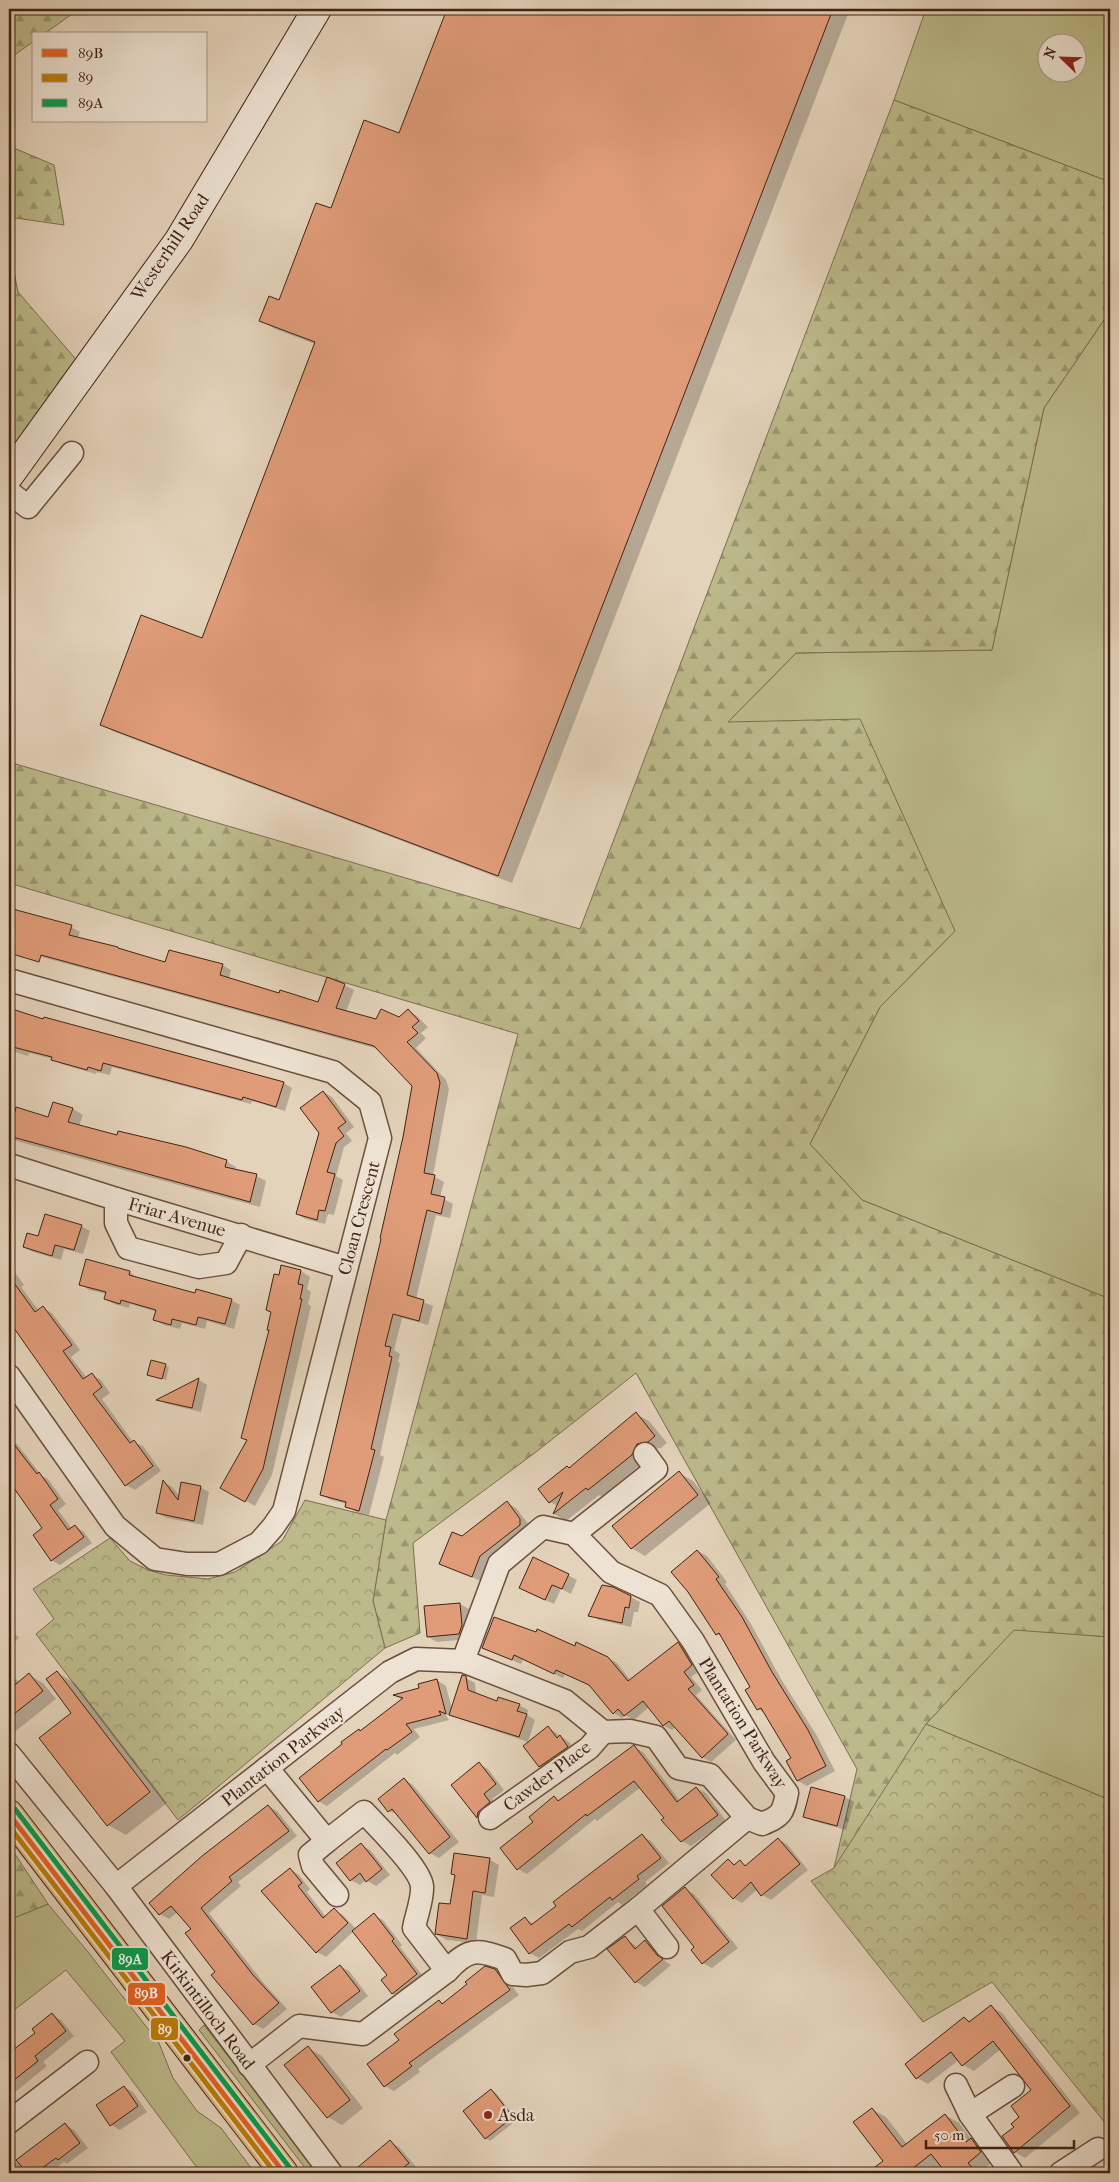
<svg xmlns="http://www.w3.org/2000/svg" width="1119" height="2182" viewBox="0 0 1119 2182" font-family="'IM FELL French Canon',serif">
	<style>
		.grass { fill: #bcba8b; stroke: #7e6e4e; fill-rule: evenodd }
		.forest { fill: url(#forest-firs); stroke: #7e6e4e }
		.park { fill: url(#park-crowns); stroke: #7e6e4e }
		.shadow { fill: #0003 }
		.building { fill: #e09c79; stroke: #412312 }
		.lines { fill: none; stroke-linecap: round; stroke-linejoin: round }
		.street-casing { stroke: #6a4f3c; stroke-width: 25 }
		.secondary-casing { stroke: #412312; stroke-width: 30 }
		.primary-casing { stroke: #412312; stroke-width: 30 }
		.street { stroke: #ede2d3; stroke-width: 22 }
		.secondary { stroke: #ede2d3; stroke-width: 28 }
		.primary { stroke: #e2ba7e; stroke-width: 28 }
		.bus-1-casing { stroke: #ede2d3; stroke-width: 9 }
		.bus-2-casing { stroke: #ede2d3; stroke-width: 9 }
		.bus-3-casing { stroke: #ede2d3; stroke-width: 9 }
		.bus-1 { stroke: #e96221; stroke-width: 5 }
		.bus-2 { stroke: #c07f05; stroke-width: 5 }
		.bus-3 { stroke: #039f4e; stroke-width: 5 }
		.bus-dot { fill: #412312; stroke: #ede2d3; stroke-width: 2 }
		.poi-dot { fill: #8f2418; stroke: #ede2d3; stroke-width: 2 }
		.labels { text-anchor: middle; stroke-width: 4.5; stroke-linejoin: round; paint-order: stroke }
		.street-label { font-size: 18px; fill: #412312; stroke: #ede2d3 }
		.poi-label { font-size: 18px; fill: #412312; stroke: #ede2d3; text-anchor: start }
		.line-badge { stroke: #ede2d3; stroke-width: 2 }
		.badge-label { font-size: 14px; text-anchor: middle; font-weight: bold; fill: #fff }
	</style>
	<defs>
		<pattern id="forest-firs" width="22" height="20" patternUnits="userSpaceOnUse" patternTransform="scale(1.25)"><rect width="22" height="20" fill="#bcba8b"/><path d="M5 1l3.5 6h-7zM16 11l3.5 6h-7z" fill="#9a9770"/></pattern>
		<pattern id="park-crowns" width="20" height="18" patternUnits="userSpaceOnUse" patternTransform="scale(1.25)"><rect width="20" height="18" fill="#bcba8b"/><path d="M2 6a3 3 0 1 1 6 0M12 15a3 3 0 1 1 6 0" fill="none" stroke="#9a9770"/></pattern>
	</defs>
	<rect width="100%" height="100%" fill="#e4d3bb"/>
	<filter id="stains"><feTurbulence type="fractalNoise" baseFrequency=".004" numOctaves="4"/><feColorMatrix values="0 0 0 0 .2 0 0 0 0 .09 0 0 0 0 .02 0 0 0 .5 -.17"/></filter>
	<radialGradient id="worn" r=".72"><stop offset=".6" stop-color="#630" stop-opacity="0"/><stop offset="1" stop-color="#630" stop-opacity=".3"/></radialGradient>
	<g class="grass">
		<path d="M926 9H1110V182L894 100ZM1046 42H1076V72H1046Z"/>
		<polygon points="1110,311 1110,1299 862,1200 810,1144 880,1007 955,931 727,723 796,653 992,650 1044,408"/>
		<polygon points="1014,1629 1110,1637 1110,1800 926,1724"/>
		<polygon points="48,1904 88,1952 159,2043 173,2078 197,2111 221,2128 255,2173 201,2173 111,2052 125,2041 66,1970 9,2014 9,1920"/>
		<polygon points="204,2025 318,2173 309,2173 199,2030"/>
	</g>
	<g class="forest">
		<polygon points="9,9 79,9 44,34 34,34 34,41 9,59"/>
		<polygon points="894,100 1110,182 1110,311 1044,408 992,650 796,653 728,722 860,719 955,931 880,1007 810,1144 862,1200 1110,1299 1110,1637 1014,1630 926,1724 938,1790 834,1868 857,1769 636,1373 536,1452 413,1543 420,1633 385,1648 373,1601 386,1520 518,1034 9,883 9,762 580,929"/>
		<polygon points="9,146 54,165 64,225 9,217"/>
		<polygon points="9,247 18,292 80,364 9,454"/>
		<polygon points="9,1845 48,1904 9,1920"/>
	</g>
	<g class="park">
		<polygon points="305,1500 386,1520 373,1601 385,1648 178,1820 36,1634 54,1619 33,1589 110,1538 130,1561 148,1570 166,1575 208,1579 235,1572 282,1541"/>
		<polygon points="926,1724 1110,1800 1110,2129 992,1982 923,2022 811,1881 834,1868"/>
	</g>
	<g class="shadow">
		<polygon points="448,9 850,9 512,883 115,732 101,725 203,640 315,344 275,329 261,321 280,301 331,210 400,135"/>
		<polygon points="9,909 71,927 80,932 78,938 118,948 166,964 222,965 231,970 229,979 280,995 319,1004 344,985 354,990 346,1012 377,1020 399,1019 408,1010 417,1016 428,1027 421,1033 426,1038 416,1048 446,1080 449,1089 433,1176 444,1182 440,1197 453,1204 450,1218 436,1215 416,1299 433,1306 428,1325 402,1318 394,1350 400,1354 398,1362 400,1363 380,1455 384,1457 369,1515 356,1512 347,1506 347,1504 331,1500 321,1495 383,1238 405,1137 413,1086 378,1049 9,948"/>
		<polygon points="9,1010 284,1083 292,1088 285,1111 252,1101 251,1104 112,1067 110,1075 97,1072 96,1074 61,1064 53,1059 29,1053 28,1056 9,1050"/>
		<polygon points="323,1092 332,1097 354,1127 346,1133 352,1141 344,1147 336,1176 343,1180 334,1215 328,1214 325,1224 305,1219 297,1214 320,1133"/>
		<polygon points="54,1103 73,1109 83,1115 79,1126 118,1137 226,1161 236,1167 235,1170 256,1176 266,1181 260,1207 9,1139 9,1107 49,1118"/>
		<polygon points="81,1226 90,1231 83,1254 64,1249 61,1260 33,1252 24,1247 39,1238"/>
		<polygon points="9,1264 24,1285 21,1287 39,1311 43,1308 52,1313 80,1350 71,1357 87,1378 92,1375 101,1380 110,1393 102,1399 133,1442 143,1446 161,1471 135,1490 126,1485 9,1319"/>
		<polygon points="301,1271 310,1277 307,1289 311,1292 308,1304 311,1306 272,1475 255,1506 222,1487 248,1441 243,1438 270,1330 280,1277"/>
		<polygon points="130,1272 138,1279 196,1295 231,1300 240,1305 234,1329 207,1321 205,1329 182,1323 180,1329 164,1325 155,1320 157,1312 130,1304 129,1308 114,1304 105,1299 107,1294 89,1290 80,1284"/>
		<polygon points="165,1365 169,1367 166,1380 148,1374"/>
		<polygon points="199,1380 207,1385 201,1412 167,1404 159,1400"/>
		<polygon points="636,1414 649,1421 667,1443 661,1448 649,1450 644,1462 602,1496 599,1495 566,1521 554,1514 558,1506 550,1502"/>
		<polygon points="9,1439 17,1444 42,1476 48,1479 66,1504 58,1510 72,1529 75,1526 84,1532 92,1543 60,1565 51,1560 44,1528 9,1481"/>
		<polygon points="679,1473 693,1481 711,1503 645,1556 631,1548"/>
		<polygon points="164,1482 172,1487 180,1497 200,1487 209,1492 203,1525 167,1518 158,1513"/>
		<polygon points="507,1503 516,1508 529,1525 481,1581 441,1564 462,1537"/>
		<polygon points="698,1551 707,1556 727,1582 725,1584 751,1624 781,1679 817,1736 835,1771 807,1786 798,1781 788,1761 793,1759 766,1714 758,1709 751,1687 722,1637 717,1634"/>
		<polygon points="568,1575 577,1580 571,1594 561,1589 554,1604 529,1593"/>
		<polygon points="631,1597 640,1602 638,1612 634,1612 631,1627 599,1620 590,1615"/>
		<polygon points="460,1604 469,1609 471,1631 468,1639 437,1642 428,1637"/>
		<polygon points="9,1627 19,1638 9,1647"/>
		<polygon points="678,1644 686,1648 700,1670 691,1677 702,1690 696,1695 736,1740 711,1762 702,1757 676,1727 672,1730 663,1725 649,1707 634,1720 625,1715 622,1718 614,1713 591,1686 565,1674 563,1678 523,1659 521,1664 484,1648 575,1647 608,1658 617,1663 631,1681"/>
		<polygon points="57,1673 75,1683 167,1803 126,1835 108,1825 73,1714"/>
		<polygon points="9,1674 20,1682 29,1675 43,1683 56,1699 12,1734 9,1732"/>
		<polygon points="466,1678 475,1683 476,1695 498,1702 519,1705 528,1710 527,1715 535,1720 528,1742 445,1714 449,1720 414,1729 420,1737 397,1755 395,1753 327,1806 318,1801 361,1732 403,1700 396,1696 421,1689 437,1680 446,1686 452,1709"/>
		<polygon points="549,1728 569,1742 577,1752 549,1772 540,1766"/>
		<polygon points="634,1747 643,1752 680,1801 696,1788 706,1793 726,1821 691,1846 682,1841 641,1787 597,1821 595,1819 527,1874 518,1869 535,1822 554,1797 560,1801"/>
		<polygon points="479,1764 488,1769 504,1790 492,1799 499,1807 486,1822 478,1818 452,1785"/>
		<polygon points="404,1779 413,1785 459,1842 439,1858 430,1853 399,1815 389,1811"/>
		<polygon points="812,1788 845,1797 854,1802 846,1830 813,1821 804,1816"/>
		<polygon points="268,1806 277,1811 297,1836 238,1882 241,1886 209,1913 262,1981 287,2009 263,2029 254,2024 213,1975 217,1972 193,1929 178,1912 169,1919 160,1914 151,1903"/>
		<polygon points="642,1836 651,1841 669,1863 645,1882 647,1885 622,1905 618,1902 582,1931 578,1929 539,1958 530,1953 525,1919 534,1924"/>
		<polygon points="778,1839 787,1844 808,1870 771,1900 762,1895 758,1889 742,1903 733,1898 728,1860 736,1865 740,1862 747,1866"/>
		<polygon points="361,1845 370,1850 390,1875 376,1886 366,1880 360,1885 351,1880"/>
		<polygon points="455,1855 490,1860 499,1865 494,1897 482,1895 476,1943 447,1940 438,1935 440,1904 451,1906 456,1875"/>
		<polygon points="290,1869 299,1875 310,1889 307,1892 326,1917 334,1910 343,1915 356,1929 374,1915 383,1920 402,1945 400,1947 426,1980 402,1998 392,1993 389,1975 354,1931 326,1957 317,1952"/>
		<polygon points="685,1889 694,1894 738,1948 712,1968 703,1963 696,1947"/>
		<polygon points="625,1938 638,1948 645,1942 654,1947 666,1962 671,1965 645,1987 636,1982"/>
		<polygon points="340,1966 349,1971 368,1996 341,2017 332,2012"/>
		<polygon points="494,1971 504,1976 519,1995 418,2069 420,2072 394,2091 385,2086 400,2040 439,2001 444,2004"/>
		<polygon points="991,2007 1002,2013 1080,2113 1025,2158 1015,2152 1004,2136 1016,2127 1033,2090 1001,2049 974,2071 963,2065 959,2060 928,2084 917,2078 906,2064 965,2018 971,2022"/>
		<polygon points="52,2015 61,2020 74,2036 43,2062 47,2066 9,2097 9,2054 37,2033"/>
		<polygon points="308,2048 322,2056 363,2108 342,2125 328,2117"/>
		<polygon points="124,2087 133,2092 147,2112 120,2130 111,2125"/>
		<polygon points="491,2090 496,2093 517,2120 490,2141 486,2138 465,2111"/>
		<polygon points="872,2109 886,2117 907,2144 945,2115 959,2123 972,2140 985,2148 994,2161 981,2171 983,2173 947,2173 941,2165 930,2173 873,2173 872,2171 885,2161"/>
		<polygon points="65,2125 74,2130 88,2148 67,2164 64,2162 49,2173 9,2173 9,2168"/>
		<polygon points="390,2142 399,2147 418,2169 412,2173 353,2173"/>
		<polygon points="179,2167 188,2172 189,2173 170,2173"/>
	</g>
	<g class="building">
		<polygon points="447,9 833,9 498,876 100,725 141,615 202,638 315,342 259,321 269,296 279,300 316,203 331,208 364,120 399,133"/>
		<polygon points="9,908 72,925 69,935 118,947 118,948 165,962 169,950 223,964 220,975 279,993 280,990 318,1002 327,977 345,984 336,1008 376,1019 381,1009 399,1017 408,1009 419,1021 412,1027 418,1033 407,1042 437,1073 440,1083 424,1173 435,1175 431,1194 445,1197 441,1214 427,1210 407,1295 424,1300 419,1321 393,1314 385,1346 391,1347 389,1356 392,1357 371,1449 375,1450 359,1511 345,1507 346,1502 320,1495 381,1239 380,1238 403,1137 412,1086 374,1046 41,955 39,962 9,953"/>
		<polygon points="9,1008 43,1019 44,1017 284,1082 276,1107 243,1097 242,1100 103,1063 101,1071 88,1067 87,1070 51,1060 52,1057 9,1046"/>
		<polygon points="323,1091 346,1122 338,1128 344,1136 336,1143 327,1172 335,1174 325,1211 319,1210 317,1220 296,1214 319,1133 300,1108"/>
		<polygon points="53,1102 73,1108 68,1122 117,1135 118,1131 186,1147 227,1160 225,1167 257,1174 250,1202 9,1136 16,1107 48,1117"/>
		<polygon points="45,1214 82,1225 74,1250 55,1245 52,1256 23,1247 27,1233 38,1236"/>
		<polygon points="86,1259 130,1271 129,1275 195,1293 196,1289 232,1299 225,1324 198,1317 196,1325 172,1319 171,1325 153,1320 156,1310 121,1300 120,1304 104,1299 106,1292 79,1285"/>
		<polygon points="281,1265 301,1270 298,1284 303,1285 300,1299 302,1299 263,1469 245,1502 220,1488 247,1440 241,1438 269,1330 267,1330 271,1312 266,1310 274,1274 279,1275"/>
		<polygon points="9,1276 35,1312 43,1306 72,1345 63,1351 83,1379 92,1373 102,1387 93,1394 130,1443 134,1440 153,1466 125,1486 9,1321"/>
		<polygon points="151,1360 166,1364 162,1379 147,1375"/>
		<polygon points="199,1378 192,1408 156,1400"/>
		<polygon points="636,1412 655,1436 648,1442 637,1444 632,1455 588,1490 586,1488 553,1514 563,1492 549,1503 538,1489 567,1466 569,1468"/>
		<polygon points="9,1438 37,1474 39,1472 58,1499 50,1505 68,1530 75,1525 84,1537 51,1561 33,1535 42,1528 9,1481"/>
		<polygon points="679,1471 698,1495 631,1549 612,1526"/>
		<polygon points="163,1480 178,1500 181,1482 201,1486 194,1521 156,1513"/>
		<polygon points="507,1501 520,1519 520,1525 480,1556 472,1577 439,1564 452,1532 462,1536"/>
		<polygon points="697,1550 719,1577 716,1579 742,1617 772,1672 808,1730 826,1766 797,1781 786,1761 791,1758 761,1708 757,1710 745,1690 750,1687 719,1633 716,1635 688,1592 671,1572"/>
		<polygon points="533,1557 569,1574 562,1589 552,1585 545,1600 519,1588"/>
		<polygon points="602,1585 613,1587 631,1596 629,1608 625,1607 622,1623 588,1616"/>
		<polygon points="460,1603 462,1625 459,1634 427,1637 424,1606"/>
		<polygon points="494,1617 536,1632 537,1629 575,1646 576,1642 608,1657 628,1681 678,1642 692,1665 684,1672 694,1685 688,1689 728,1734 702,1758 669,1721 663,1726 643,1701 624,1716 618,1709 613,1714 589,1685 556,1670 554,1674 514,1655 512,1660 482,1648"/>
		<polygon points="57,1671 150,1792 107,1826 39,1738 71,1713 46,1679"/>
		<polygon points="29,1673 43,1691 9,1718 9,1690"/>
		<polygon points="462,1675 466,1676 468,1690 497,1701 498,1697 520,1704 517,1711 527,1714 519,1737 449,1715"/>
		<polygon points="437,1679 446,1714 439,1711 441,1715 406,1724 412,1732 387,1750 386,1749 318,1802 299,1778 342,1744 341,1742 359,1729 360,1731 403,1698 393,1695 419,1688 418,1684"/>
		<polygon points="548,1726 557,1738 560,1735 568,1747 539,1767 523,1746"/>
		<polygon points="634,1745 677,1802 696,1787 718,1815 681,1842 661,1820 664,1818 634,1781 587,1816 586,1814 517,1870 500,1848 533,1822 529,1817 554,1796 558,1801"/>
		<polygon points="479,1762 496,1784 484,1794 490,1802 478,1812 477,1818 451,1785"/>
		<polygon points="404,1778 450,1837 429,1854 392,1809 388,1812 378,1799"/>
		<polygon points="811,1787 845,1796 837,1826 803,1817"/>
		<polygon points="268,1805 289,1831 229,1877 232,1881 201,1908 253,1975 279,2003 253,2025 211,1975 215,1972 185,1933 191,1929 171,1906 159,1915 149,1903 202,1856"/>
		<polygon points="642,1834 661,1858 637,1876 639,1879 612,1900 610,1897 572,1927 569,1924 529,1954 510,1928 525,1917 531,1925 556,1906 553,1902"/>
		<polygon points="778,1838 800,1864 761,1896 751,1882 733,1899 711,1875 728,1859 734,1865 740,1860 745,1866"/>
		<polygon points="361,1843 382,1869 366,1882 360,1873 350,1881 336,1863"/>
		<polygon points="454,1853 490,1858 485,1893 473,1891 467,1939 435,1934 439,1903 450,1904 455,1875 451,1874"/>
		<polygon points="290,1868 302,1883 298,1886 323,1918 334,1908 348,1923 316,1953 261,1891"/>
		<polygon points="685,1887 729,1942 702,1964 691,1950 694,1947 662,1906"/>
		<polygon points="374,1913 394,1939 392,1941 417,1974 392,1994 381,1980 387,1975 352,1931"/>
		<polygon points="625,1936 635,1949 645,1940 657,1955 663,1959 635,1983 607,1949"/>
		<polygon points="340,1965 360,1991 331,2013 311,1987"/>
		<polygon points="485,1966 495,1969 510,1990 409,2063 412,2066 384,2087 367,2064 399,2040 394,2034 439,2000 442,2004 467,1984 465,1982"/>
		<polygon points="991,2005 1070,2106 1014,2153 1002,2136 1014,2127 1011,2124 1019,2117 1011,2106 1031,2090 993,2041 962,2066 951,2052 916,2079 905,2064 964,2017 969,2022"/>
		<polygon points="52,2013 66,2031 35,2056 38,2061 9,2084 9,2053 35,2033 32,2029"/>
		<polygon points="308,2046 350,2100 327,2118 284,2065"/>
		<polygon points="124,2086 138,2106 110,2126 96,2105"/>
		<polygon points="491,2089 513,2117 485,2139 463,2111"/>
		<polygon points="872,2108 902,2147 945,2114 966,2142 971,2138 981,2152 968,2163 977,2173 946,2173 931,2154 907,2173 867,2173 883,2161 853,2122"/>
		<polygon points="65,2123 80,2143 58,2160 56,2158 35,2173 27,2173 16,2160"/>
		<polygon points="390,2140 409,2163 397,2173 351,2173"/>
	</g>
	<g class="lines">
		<defs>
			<g id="street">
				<polyline points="9,492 28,507 72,453"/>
				<polyline points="9,980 333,1072 370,1102 380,1138 284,1511 273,1527 259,1543 219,1564 187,1564 155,1559 115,1526 9,1376"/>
				<polyline points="9,1165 116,1199 346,1268"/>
				<polyline points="116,1199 116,1223 128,1248 199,1267 226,1263 241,1235"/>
				<polyline points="574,1534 656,1469 645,1454"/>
				<polyline points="9,1754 116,1886 331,2173"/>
				<polyline points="490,1818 589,1748 603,1732"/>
				<polyline points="327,1841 310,1855 313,1866 337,1895"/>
				<path d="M116 1886 390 1672 416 1659 463 1661 565 1701 603 1732 630 1731 656 1737 678 1768 710 1775 747 1818 762 1824C781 1816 783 1814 787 1793L764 1762 693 1641 660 1595 611 1572 574 1534 543 1527 499 1564 463 1661"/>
				<polyline points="638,1909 667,1947"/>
				<path d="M447 1971C468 1948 477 1949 505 1959L513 1974 526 1975 542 1973 570 1952 589 1947 638 1909 747 1818"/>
				<path d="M249 2065 299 2026 363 2034 447 1971 414 1928C416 1916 423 1899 422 1886 420 1868 377 1826 364 1812L327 1841 267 1768"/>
				<polyline points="956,2085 970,2114 1012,2173"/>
				<polyline points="970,2114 1013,2086"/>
				<polyline points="9,2122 87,2062"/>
				<polyline points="1061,2173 1098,2149"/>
			</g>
			<polyline id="secondary" points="9,476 179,240 317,9"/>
			<polyline id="primary" points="9,1814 284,2173"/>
		</defs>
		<use href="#street" class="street-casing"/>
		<use href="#secondary" class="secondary-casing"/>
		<use href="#primary" class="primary-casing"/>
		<use href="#street" class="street"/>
		<use href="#secondary" class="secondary"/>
		<use href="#primary" class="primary"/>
		<defs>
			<polyline id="bus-1" points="9,1814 284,2173"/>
			<polyline id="bus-2" points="9,1826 275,2173"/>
			<polyline id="bus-3" points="15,1809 290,2168"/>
		</defs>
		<use href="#bus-1" class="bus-1-casing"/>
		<use href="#bus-2" class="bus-2-casing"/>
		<use href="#bus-3" class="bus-3-casing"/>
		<use href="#bus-1" class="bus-1"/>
		<use href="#bus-2" class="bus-2"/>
		<use href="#bus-3" class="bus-3"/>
	</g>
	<circle class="bus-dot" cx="187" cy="2058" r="4.5"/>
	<circle class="poi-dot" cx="488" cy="2115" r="5"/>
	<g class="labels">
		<g class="street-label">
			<text transform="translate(170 247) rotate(-56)" y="6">Westerhill Road</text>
			<text transform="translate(177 1217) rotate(16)" y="6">Friar Avenue</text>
			<text transform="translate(359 1218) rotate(-75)" y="6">Cloan Crescent</text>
			<text transform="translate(743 1723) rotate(58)" y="6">Plantation Parkway</text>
			<text transform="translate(283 1756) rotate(-38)" y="6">Plantation Parkway</text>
			<text transform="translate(547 1776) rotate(-37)" y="6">Cawder Place</text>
			<text transform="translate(208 2010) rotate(53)" y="6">Kirkintilloch Road</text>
		</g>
		<g class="poi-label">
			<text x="498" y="2121">Asda</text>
		</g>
	</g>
	<g class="line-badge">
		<rect x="111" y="1947" width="38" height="24" rx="5" fill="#039f4e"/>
		<rect x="127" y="1982" width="39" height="24" rx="5" fill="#e96221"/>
		<rect x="150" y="2017" width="29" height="24" rx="5" fill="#c07f05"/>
	</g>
	<g class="badge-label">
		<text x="130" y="1964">89A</text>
		<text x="146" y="1998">89B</text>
		<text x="165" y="2034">89</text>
	</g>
	<rect width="1119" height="2182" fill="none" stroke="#e4d3bb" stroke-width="30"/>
	<rect x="10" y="10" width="1099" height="2162" fill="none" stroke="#412312" stroke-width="2.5"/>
	<rect x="15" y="15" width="1089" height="2152" fill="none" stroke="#412312"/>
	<rect x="32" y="32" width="175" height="90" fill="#ede2d3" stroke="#a89686"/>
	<rect x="42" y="49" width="25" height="8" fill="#e96221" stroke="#a89686"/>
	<text x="78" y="58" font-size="15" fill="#412312">89B</text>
	<rect x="42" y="74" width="25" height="8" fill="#c07f05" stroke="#a89686"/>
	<text x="78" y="82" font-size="15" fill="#412312">89</text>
	<rect x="42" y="99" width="25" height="8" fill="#039f4e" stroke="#a89686"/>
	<text x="78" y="108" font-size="15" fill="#412312">89A</text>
	<g transform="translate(1062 58) rotate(293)"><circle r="24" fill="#ede2d3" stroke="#a89686"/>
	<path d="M0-4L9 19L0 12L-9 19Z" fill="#8f2418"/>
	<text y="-8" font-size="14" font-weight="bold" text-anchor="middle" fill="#412312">N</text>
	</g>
	<path d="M926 2140v8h148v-8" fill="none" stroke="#412312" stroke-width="2.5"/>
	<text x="934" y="2140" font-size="15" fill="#412312" stroke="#ede2d3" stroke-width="4" paint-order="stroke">50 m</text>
	<rect width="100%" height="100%" filter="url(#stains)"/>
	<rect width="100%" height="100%" fill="url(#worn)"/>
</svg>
